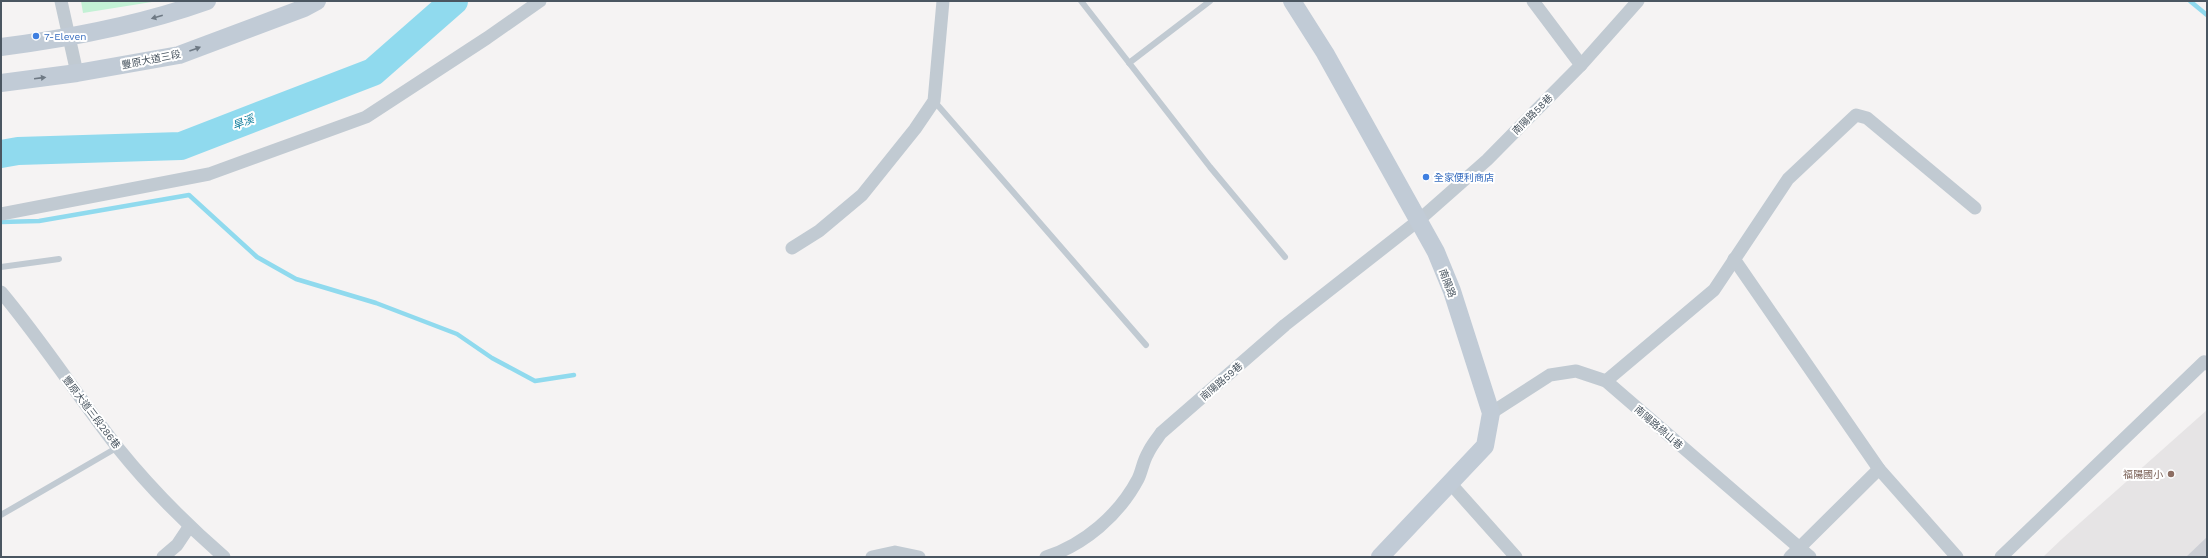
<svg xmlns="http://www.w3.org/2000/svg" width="2208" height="558" viewBox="0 0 2208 558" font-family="'Work Sans','Noto Sans TC',sans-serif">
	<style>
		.education { fill: #e6e4e5 }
		.green { fill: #c3f1d5 }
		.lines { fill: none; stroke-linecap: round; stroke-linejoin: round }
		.stream { stroke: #90daee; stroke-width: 4.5 }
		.river { stroke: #90daee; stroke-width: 28 }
		.building { fill: #cdcfd5 }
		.lane { stroke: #c1cad2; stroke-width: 6 }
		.street { stroke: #c1cad2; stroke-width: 13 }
		.secondary { stroke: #c1cbd6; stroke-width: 18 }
		.oneway { fill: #6e7984 }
		.shop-dot { fill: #3f7fe0; stroke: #fff; stroke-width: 1.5 }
		.education-dot { fill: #8d6e63; stroke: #fff; stroke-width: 1.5 }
		.labels { text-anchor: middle; stroke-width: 4; stroke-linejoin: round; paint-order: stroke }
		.shop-label { font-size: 10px; fill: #366cbe; stroke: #fff; text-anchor: start }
		.street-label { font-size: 10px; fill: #4a5661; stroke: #fff }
		.education-label { font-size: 10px; fill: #785e54; stroke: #fff; text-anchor: end }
		.water-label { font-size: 11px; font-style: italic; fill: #0c7c9b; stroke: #fff }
	</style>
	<rect width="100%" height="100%" fill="#f5f3f3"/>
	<polygon class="education" points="2207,410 2207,557 2043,557 2063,538"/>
	<polygon class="green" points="81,1 158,1 83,13"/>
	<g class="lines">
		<g class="stream">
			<polyline points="2190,1 2207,15"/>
			<polyline points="1,222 39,221 189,195 257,257 296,279 376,303 457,334 492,358 535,381 574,375"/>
		</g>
		<polyline class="river" points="1,154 18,151 181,146 373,72 454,1"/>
	</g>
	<polygon class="building" points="2207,537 2207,557 2186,557"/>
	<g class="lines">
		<g class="lane">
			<polyline points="1081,1 1210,167 1285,257"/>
			<polyline points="1129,63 1210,1"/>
			<polyline points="934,101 1146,345"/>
			<polyline points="1,267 59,259"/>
			<polyline points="1,515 118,447"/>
		</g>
		<g class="street">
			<polyline points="61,1 77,73"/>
			<polyline points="1533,1 1581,65"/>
			<polyline points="1,214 209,174 366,117 487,38 540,1"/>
			<polyline points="792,248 819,231 862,195 915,129 934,101 943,1"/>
			<polyline points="1734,259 1879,469"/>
			<path d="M1 292C43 342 78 397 118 448 151 489 185 523 224 557"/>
			<polyline points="1606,381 1714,290 1788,179 1856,115 1867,118 1975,208"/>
			<polyline points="1491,413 1550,375 1576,371 1606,381 1810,557"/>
			<polyline points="1450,483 1516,557"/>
			<polyline points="163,557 177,545 189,527"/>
			<polyline points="872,557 895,552 919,557"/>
			<path d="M1046 557C1084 545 1119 515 1138 479 1142 471 1143 461 1148 453 1151 446 1157 439 1161 433L1285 325 1419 220 1487 160 1581 65 1638 1"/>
			<polyline points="1790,557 1879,469 1957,557"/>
			<polyline points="2001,557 2204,362 2207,364"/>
		</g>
		<g class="secondary">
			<polyline points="1292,1 1325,53 1436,252 1452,291 1491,413 1485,446 1380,557"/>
			<path d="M1 47C71 38 140 25 207 1"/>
			<polyline points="1,83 77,73 179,55 304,8 317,1"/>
		</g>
	</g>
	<defs><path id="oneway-solid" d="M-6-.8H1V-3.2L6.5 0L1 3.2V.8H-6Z"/></defs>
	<g class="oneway">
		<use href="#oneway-solid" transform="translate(157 17) rotate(164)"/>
		<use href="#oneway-solid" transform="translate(195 49) rotate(-20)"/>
		<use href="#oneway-solid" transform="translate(40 78) rotate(-7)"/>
	</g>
	<g class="shop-dot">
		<circle cx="36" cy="36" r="4"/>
		<circle cx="1426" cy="177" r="4"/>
	</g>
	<circle class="education-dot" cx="2171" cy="474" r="4"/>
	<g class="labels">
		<g class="shop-label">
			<text x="44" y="40">7-Eleven</text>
			<text x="1434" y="181">全家便利商店</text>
		</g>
		<g class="street-label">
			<text transform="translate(151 59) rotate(-11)" y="4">豐原大道三段</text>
			<text transform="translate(1532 114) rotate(-45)" y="4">南陽路58巷</text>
			<text transform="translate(1448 283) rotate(69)" y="4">南陽路</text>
			<text transform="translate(1221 381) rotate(-41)" y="4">南陽路59巷</text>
			<text transform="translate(92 412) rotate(53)" y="4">豐原大道三段286巷</text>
			<text transform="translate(1659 427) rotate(41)" y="4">南陽路綠山巷</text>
		</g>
		<g class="education-label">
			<text x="2163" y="478">福陽國小</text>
		</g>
		<g class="water-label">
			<text transform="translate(243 122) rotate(-21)" y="4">旱溪</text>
		</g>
	</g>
	<rect width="2208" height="558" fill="none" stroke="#4a5661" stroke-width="4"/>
</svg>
